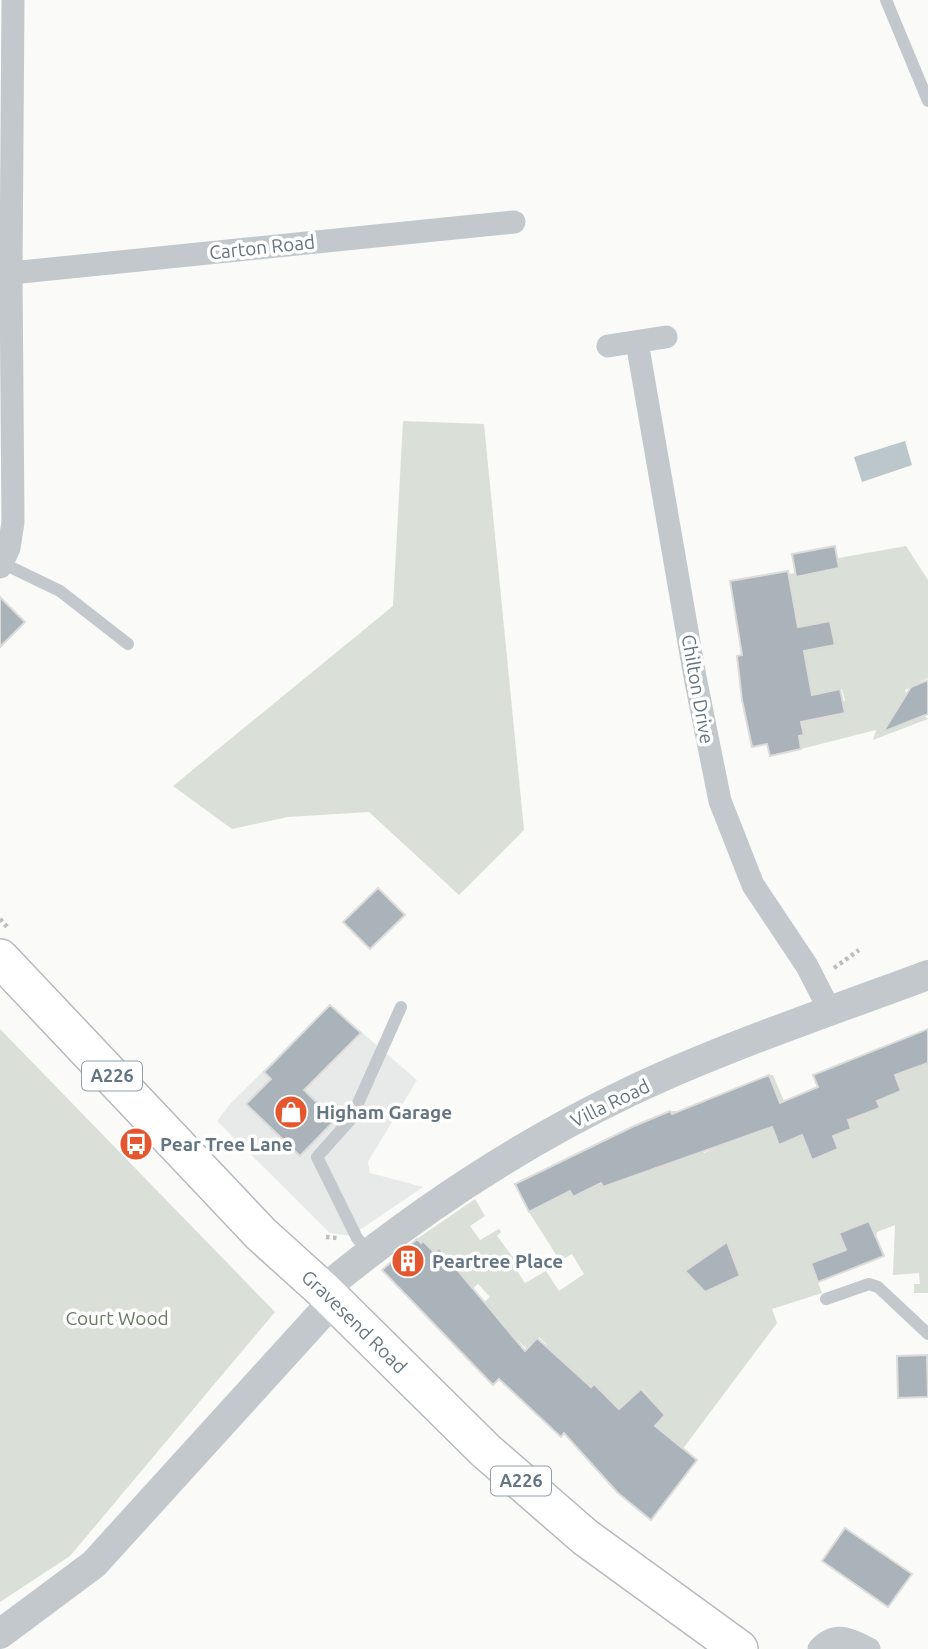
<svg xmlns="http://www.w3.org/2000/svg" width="928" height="1649" viewBox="0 0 928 1649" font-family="Ubuntu,sans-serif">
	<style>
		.built { fill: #e8e9e9 }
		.green { fill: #dadfd7 }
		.water { fill: #bbc7cb }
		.building { fill: #aab3b9; stroke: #dcdcda; stroke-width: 2 }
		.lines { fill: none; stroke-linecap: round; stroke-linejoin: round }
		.primary-casing { stroke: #b5babe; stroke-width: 40 }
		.path { stroke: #bbbfc2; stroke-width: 4.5; stroke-dasharray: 3.5 3.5; stroke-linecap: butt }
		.service { stroke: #c3c8cc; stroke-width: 12 }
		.minor { stroke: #c3c8cc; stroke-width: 23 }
		.tertiary { stroke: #c3c8cc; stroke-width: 30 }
		.primary { stroke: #fff; stroke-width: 37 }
		.labels { text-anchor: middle; stroke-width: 7; stroke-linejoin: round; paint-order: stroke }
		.shield { fill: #fff; stroke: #939fa8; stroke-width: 2 }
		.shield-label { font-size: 18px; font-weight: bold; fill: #657683 }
		.street-label { font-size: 19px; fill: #657683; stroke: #fff }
		.poi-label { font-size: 19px; font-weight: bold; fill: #657683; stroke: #fff; text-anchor: start }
		.park-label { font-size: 19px; fill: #687a64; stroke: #fff }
	</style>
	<rect width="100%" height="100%" fill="#fafaf8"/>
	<polygon class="built" points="330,1005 417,1080 368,1162 370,1173 423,1187 351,1236 330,1233 217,1121 230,1104"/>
	<g class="green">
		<polygon points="403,421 484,424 524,830 459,895 369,812 288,817 232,829 173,786 393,606"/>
		<polygon points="906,546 928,580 928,678 905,690 910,703 928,719 873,740 876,730 801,749 799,736 804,734 802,727 797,729 795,717 818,719 815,708 845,701 842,689 817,694 802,704 806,661 788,574 795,573 794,566"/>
		<polygon points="0,1029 275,1312 70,1556 0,1602"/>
		<polygon points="928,1063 928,1293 914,1293 914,1284 920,1284 919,1273 893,1275 895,1225 877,1232 876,1237 811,1263 822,1293 772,1309 777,1323 664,1474 642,1455 614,1489 608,1484 665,1415 642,1388 603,1423 600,1390 594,1384 583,1395 532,1362 547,1345 539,1337 527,1349 516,1339 504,1353 491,1340 507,1328 495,1314 478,1327 469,1316 490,1297 478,1284 457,1302 451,1293 466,1280 453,1265 436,1280 434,1252 417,1239 475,1199 485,1216 470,1226 480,1240 499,1229 501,1232 497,1236 521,1268 517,1271 525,1283 546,1271 559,1291 584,1274 572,1254 560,1261 529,1212 570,1191 573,1197 601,1183 604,1187 649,1172 630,1128 637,1124 655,1167 688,1154 670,1111 680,1111 704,1153 723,1145 720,1135 728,1131 733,1142 752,1134 756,1120 762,1131 772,1127 795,1138 769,1075 773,1075 784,1101 788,1100 812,1160 838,1149 833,1136 851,1129 827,1069 835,1066 857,1117 880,1108 874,1093 886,1097 901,1091 892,1069"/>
	</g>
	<polygon class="water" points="905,441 912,465 862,482 854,457"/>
	<g class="building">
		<polygon points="835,546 839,568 796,577 792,554"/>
		<polygon points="788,571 798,627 830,621 835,645 804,651 812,695 840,689 845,713 801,722 804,735 799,736 801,749 770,756 767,744 752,747 742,700 737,656 742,655 730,581"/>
		<polygon points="0,597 25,622 0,647"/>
		<polygon points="928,680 928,714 883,732 911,687"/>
		<polygon points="378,888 405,915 370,949 343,922"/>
		<polygon points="330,1005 361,1033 304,1090 335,1120 300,1156 246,1104 271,1079 264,1072"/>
		<polygon points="928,1029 928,1063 895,1075 901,1091 877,1101 880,1108 848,1120 851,1129 833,1136 838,1149 812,1160 802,1135 779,1145 772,1127 603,1187 601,1183 573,1197 570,1191 529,1212 515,1184 632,1127 670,1111 672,1114 769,1075 780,1103 818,1087 813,1075"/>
		<polygon points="869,1221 884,1256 818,1282 811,1263 846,1250 839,1233"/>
		<polygon points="417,1239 421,1243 423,1241 434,1252 439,1248 525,1351 537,1338 591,1387 594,1384 619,1409 641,1389 665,1415 655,1426 697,1460 651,1520 618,1493 564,1433 561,1437 499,1379 493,1385 382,1270"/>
		<polygon points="727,1242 740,1276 705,1292 685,1271"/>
		<polygon points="927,1355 928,1397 898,1398 897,1356"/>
		<polygon points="845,1528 912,1574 888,1607 822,1561"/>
	</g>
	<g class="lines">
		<defs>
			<g id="primary">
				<path id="s1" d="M0 958 261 1234 323 1290 486 1451 585 1537 739 1649"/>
			</g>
		</defs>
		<use href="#primary" class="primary-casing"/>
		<g class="path">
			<polyline points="0,919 9,929"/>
			<polyline points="834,968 859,950"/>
			<polyline points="326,1237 337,1238"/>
		</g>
		<g class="service">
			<polyline points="886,0 928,101"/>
			<polyline points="2,563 60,591 128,644"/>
			<polyline points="369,1252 357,1238 317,1157 351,1119 401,1007"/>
			<polyline points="826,1299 869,1284 878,1287 928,1334"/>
		</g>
		<g class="minor">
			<polyline points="11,273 514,222"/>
			<polyline points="637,342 695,677 720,801 753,885 807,966 830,1011"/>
			<polyline points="608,346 666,337"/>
			<polyline points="0,567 9,548 13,522 11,273 13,0"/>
			<path d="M819 1649C835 1631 850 1639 869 1649"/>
		</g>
		<g class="tertiary">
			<path d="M323 1290C417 1212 520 1144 631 1091 724 1047 831 1011 928 975"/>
			<polyline points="0,1634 94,1564 334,1300"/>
		</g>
		<use href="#primary" class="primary"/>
	</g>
	<defs>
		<symbol id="shop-disc" viewBox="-11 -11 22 22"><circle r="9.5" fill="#e4572e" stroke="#fff"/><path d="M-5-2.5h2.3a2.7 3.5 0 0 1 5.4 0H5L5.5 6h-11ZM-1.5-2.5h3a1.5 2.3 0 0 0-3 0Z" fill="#fff"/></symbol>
		<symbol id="bus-disc" viewBox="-11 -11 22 22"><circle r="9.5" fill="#e4572e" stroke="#fff"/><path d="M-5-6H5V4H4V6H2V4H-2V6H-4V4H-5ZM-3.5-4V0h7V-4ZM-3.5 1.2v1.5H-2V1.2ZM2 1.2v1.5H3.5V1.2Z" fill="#fff"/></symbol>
		<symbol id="building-disc" viewBox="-11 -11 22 22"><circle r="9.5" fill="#e4572e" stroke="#fff"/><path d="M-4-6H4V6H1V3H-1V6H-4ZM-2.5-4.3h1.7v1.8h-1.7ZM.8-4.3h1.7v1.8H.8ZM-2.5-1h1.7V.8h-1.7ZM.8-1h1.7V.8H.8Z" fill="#fff"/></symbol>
	</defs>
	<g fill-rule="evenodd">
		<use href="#shop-disc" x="272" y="1093" width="38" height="38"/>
		<use href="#bus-disc" x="117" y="1125" width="38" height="38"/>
		<use href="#building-disc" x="389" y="1242" width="38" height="38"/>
	</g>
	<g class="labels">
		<g class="shield">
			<rect x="82" y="1061.5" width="60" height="29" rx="5"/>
			<rect x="491" y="1466.5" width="60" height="29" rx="5"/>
		</g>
		<g class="shield-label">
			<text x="112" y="1082">A226</text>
			<text x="521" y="1487">A226</text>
		</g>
		<g class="street-label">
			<text transform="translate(262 247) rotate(-6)" y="7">Carton Road</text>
			<text transform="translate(698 689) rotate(80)" y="7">Chilton Drive</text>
			<text transform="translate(610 1103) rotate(-26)" y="7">Villa Road</text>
			<text dy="7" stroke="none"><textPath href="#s1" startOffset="508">Gravesend Road</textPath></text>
		</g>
		<g class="poi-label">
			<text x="316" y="1119">Higham Garage</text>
			<text x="160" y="1151">Pear Tree Lane</text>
			<text x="432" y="1268">Peartree Place</text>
		</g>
		<g class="park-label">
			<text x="117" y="1325">Court Wood</text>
		</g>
	</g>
</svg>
